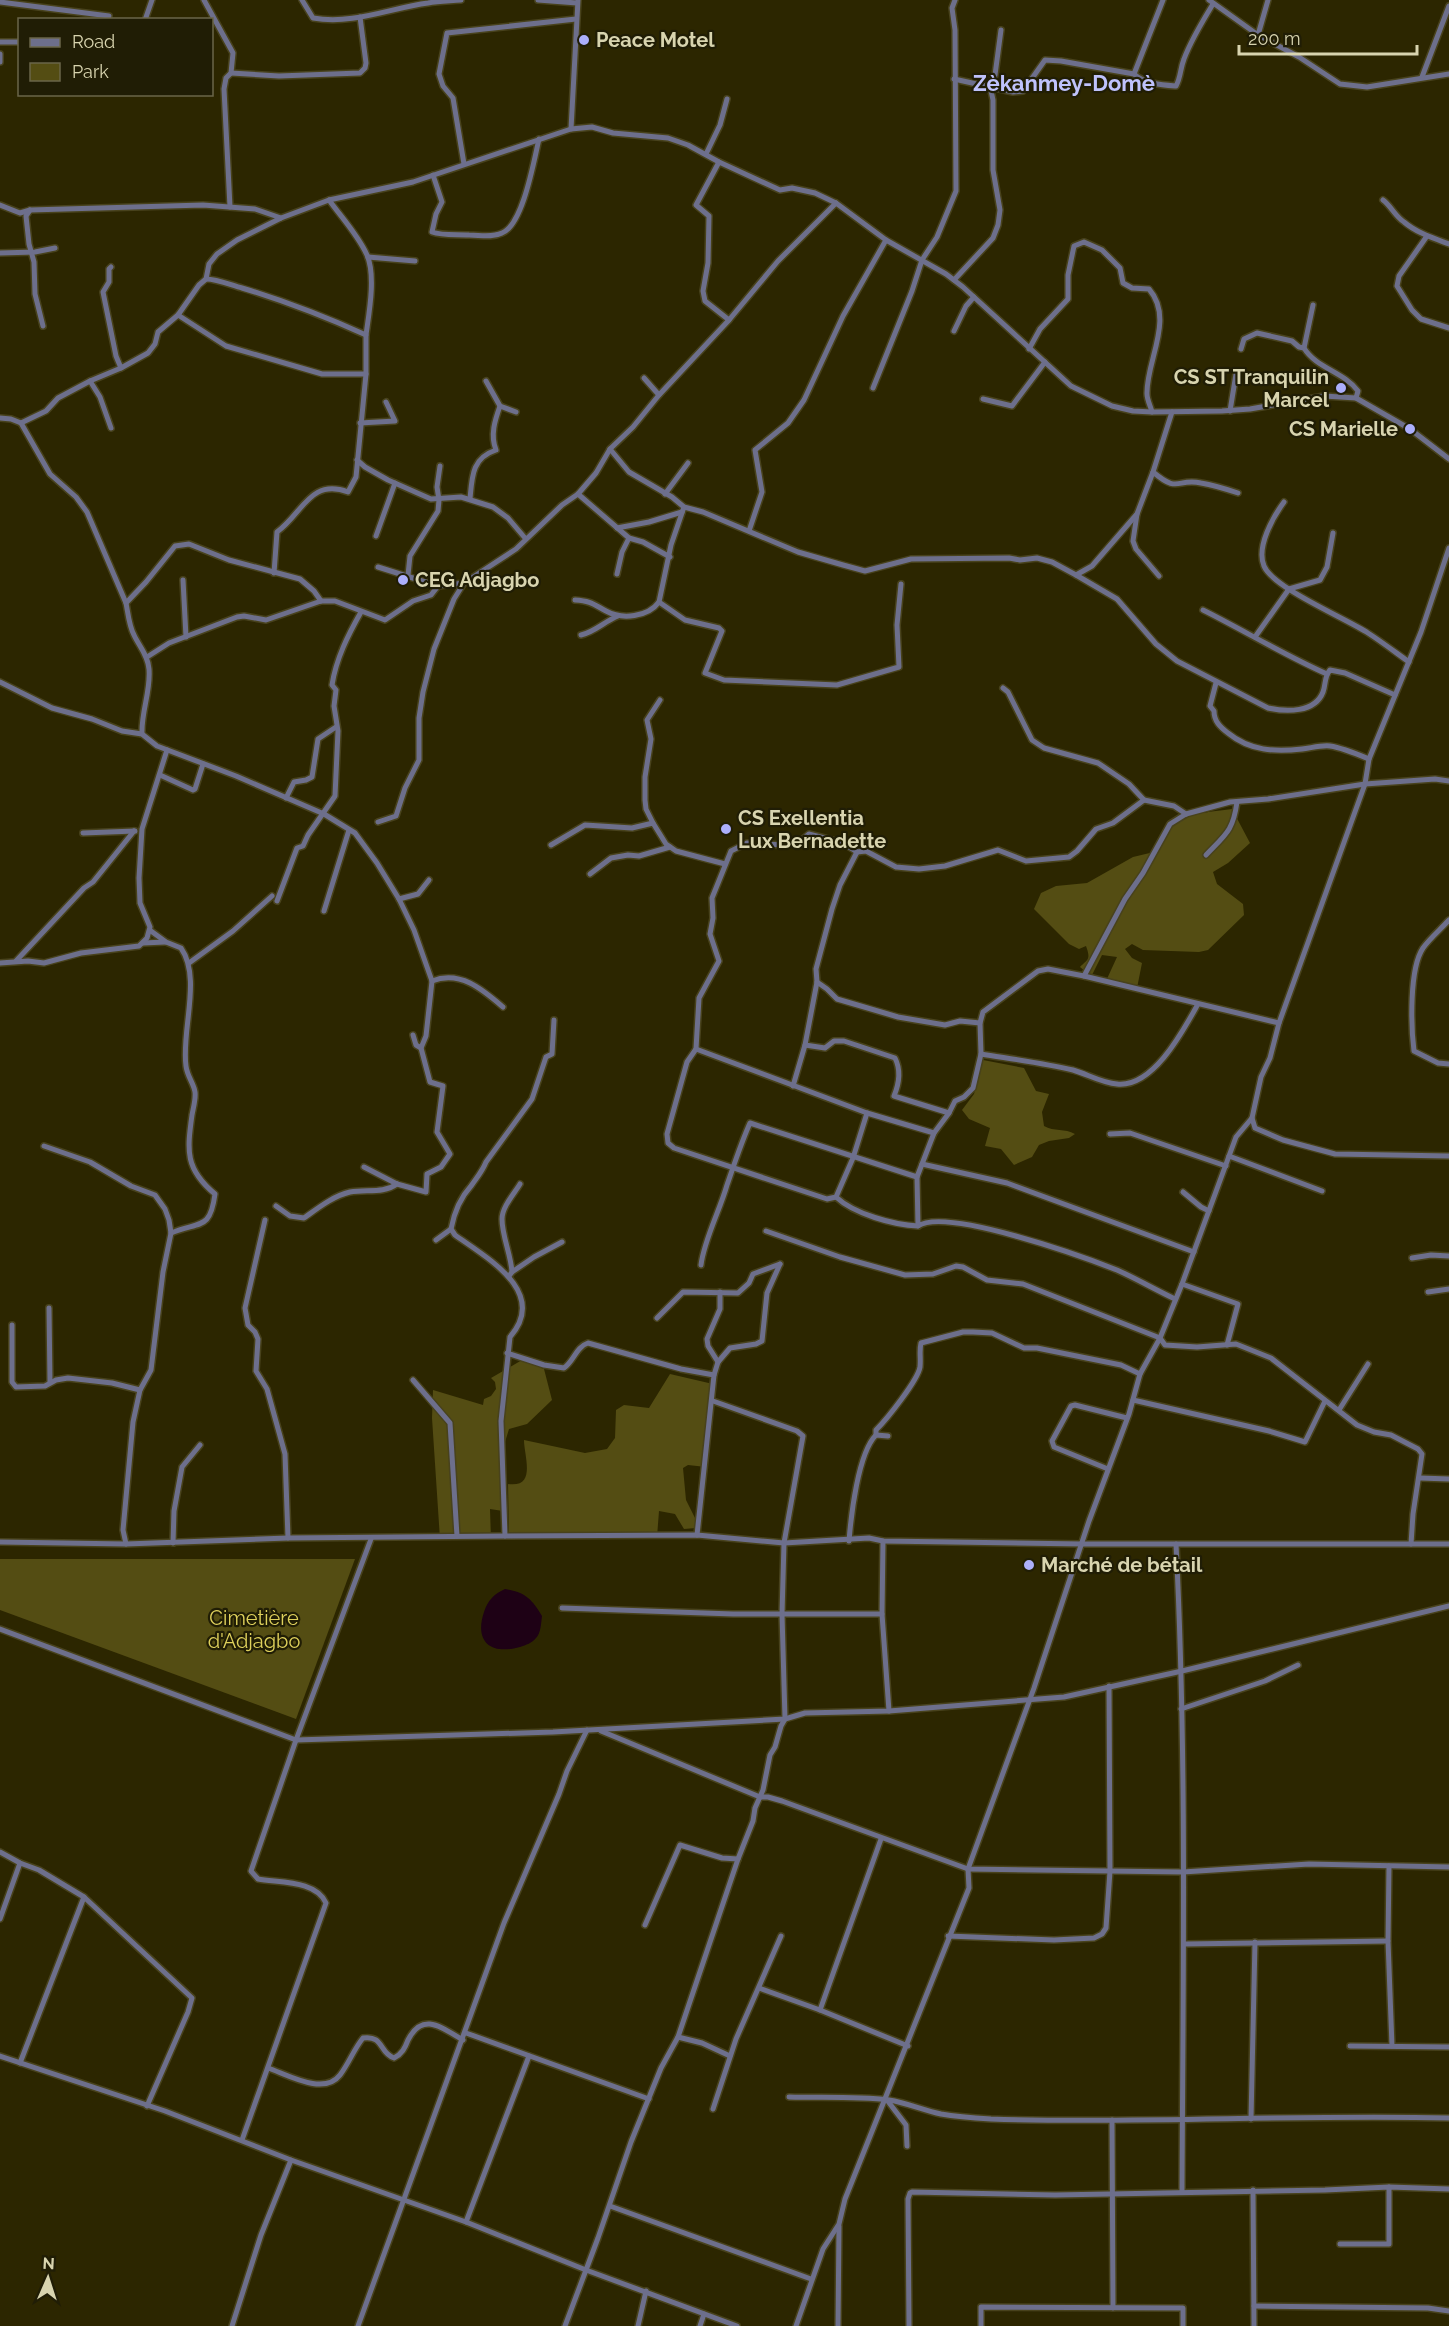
<svg xmlns="http://www.w3.org/2000/svg" width="1449" height="2326" viewBox="0 0 1449 2326" font-family="Raleway,sans-serif">
	<style>
		.green { fill: #544d13 }
		.water { fill: #1e0115 }
		.lines { fill: none; stroke-linecap: round; stroke-linejoin: round }
		.minor-casing { stroke: #48421c; stroke-width: 8 }
		.minor { stroke: #6d6f8c; stroke-width: 5 }
		.poi-dot { fill: #acaffb; stroke: #201d05; stroke-width: 2 }
		.labels { text-anchor: middle; stroke-width: 4.5; stroke-linejoin: round; paint-order: stroke }
		.poi-label { font-size: 20px; font-weight: bold; fill: #d8d4af; stroke: #201d05; text-anchor: start }
		.park-label { font-size: 20px; fill: #dfd15c; stroke: #201d05 }
		.quarter-label { font-size: 22px; font-weight: bold; fill: #bfc2fb; stroke: #201d05 }
	</style>
	<rect width="100%" height="100%" fill="#2c2600"/>
	<g class="green">
		<path d="M1232 809 1250 843 1228 863 1213 872 1217 884 1243 904 1244 915 1208 950 1199 952 1143 950 1132 944 1125 949 1132 958 1142 963 1137 988 1106 981 1117 957 1102 955 1092 975 1086 972 1080 967C1088 959 1091 960 1086 946L1079 949 1069 944 1034 909 1041 893 1056 886 1087 883 1133 857 1158 851C1161 844 1164 835 1169 829 1182 812 1213 812 1232 809Z"/>
		<path d="M983 1060 1024 1068 1036 1091 1049 1094 1042 1112 1044 1126C1054 1132 1065 1128 1075 1134L1069 1138 1049 1141 1039 1145 1032 1157 1014 1165 1001 1149 985 1146 990 1128 969 1119 962 1110 974 1094Z"/>
		<polygon points="522,1360 544,1369 552,1400 527,1424 509,1429 502,1452 503,1511 490,1509 491,1540 440,1539 432,1418 433,1390 483,1405 484,1399 491,1396 496,1389 495,1382 491,1378"/>
		<path d="M670 1374 713 1384 706 1467 688 1465 683 1468 686 1500 696 1520V1528L684 1529 675 1514 659 1511 657 1537 513 1539 509 1534 508 1484C537 1488 524 1456 524 1440L585 1453 607 1449 615 1438 616 1410 624 1405 649 1408Z"/>
		<polygon points="0,1559 355,1559 296,1719 0,1610"/>
	</g>
	<path class="water" d="M505 1589C525 1592 532 1599 542 1616 541 1623 541 1633 536 1638 532 1643 526 1645 520 1647 491 1655 474 1642 484 1612 488 1600 494 1594 505 1589Z"/>
	<g class="lines">
		<defs>
			<g id="minor">
				<polyline points="204,0 233,53 231,73 226,78 224,89 230,207"/>
				<path d="M302 0 313 18C353 25 390 8 428 3 439 1 450 1 461 0"/>
				<polyline points="538,0 577,3"/>
				<polyline points="1209,0 1258,35 1299,57 1340,84 1367,87 1449,74"/>
				<polyline points="0,2 109,16"/>
				<polyline points="145,20 152,0"/>
				<polyline points="1258,35 1268,0"/>
				<polyline points="0,42 20,42"/>
				<polyline points="0,54 0,62"/>
				<polyline points="231,73 279,76 360,73 365,68 366,63 360,17"/>
				<polyline points="1134,74 1163,0"/>
				<polyline points="1422,77 1449,6"/>
				<path d="M954 79 1013 92 1023 91 1045 60 1061 61 1134 74C1145 84 1162 85 1176 86 1181 77 1180 69 1184 59 1191 40 1202 22 1213 4"/>
				<polyline points="571,129 578,0"/>
				<polyline points="706,154 720,125 727,99"/>
				<polyline points="719,162 696,205 709,216 708,263 703,291 705,301 729,320"/>
				<polyline points="464,164 453,98 443,86 439,74 447,33 576,19"/>
				<path d="M433 175 442 202 436 214 432 232C443 236 457 234 469 235 480 235 492 238 502 233 523 225 534 160 539 139"/>
				<path d="M1383 200C1391 206 1395 216 1404 222 1417 233 1433 238 1449 244"/>
				<polyline points="0,205 20,213 30,210 203,205 255,209 281,218"/>
				<polyline points="30,210 26,216 29,244 34,262 35,294 43,326"/>
				<polyline points="1427,236 1399,276 1397,286 1412,310 1421,319 1449,328"/>
				<polyline points="0,253 35,252 55,248"/>
				<polyline points="368,257 415,261"/>
				<polyline points="111,267 109,269 109,282 103,292 116,356 121,368"/>
				<path d="M206 279C217 279 231 285 242 288 285 301 326 317 366 335 369 313 376 276 367 255 358 235 342 218 329 200"/>
				<polyline points="954,280 993,238 998,225 1000,210 993,170 993,100 990,86 995,75 1001,30"/>
				<path d="M1313 305 1304 348C1316 368 1344 372 1358 391L1356 398"/>
				<polyline points="178,315 226,346 322,374 366,374"/>
				<polyline points="954,331 966,306 974,297"/>
				<path d="M1029 349 1040 329 1068 299V275L1074 246 1084 242 1102 250 1120 268 1123 283 1132 288 1149 289C1175 319 1146 361 1147 394 1147 400 1151 407 1152 412"/>
				<polyline points="1241,349 1244,339 1257,333 1292,341 1299,347 1304,348"/>
				<polyline points="644,378 659,395"/>
				<polyline points="90,381 100,397 111,428"/>
				<polyline points="873,388 912,291 922,260 937,237 956,191 955,30 952,8 955,0"/>
				<polyline points="983,399 1012,406 1045,362"/>
				<polyline points="500,406 516,412"/>
				<polyline points="1230,411 1236,374"/>
				<polyline points="0,418 11,419 21,423 46,411 58,398 90,381 121,368 148,353 155,344 158,332 178,315 199,285 206,279 209,264 217,254 237,240 281,218 329,200 413,182 571,129 592,127 613,133 668,138 688,145 719,162 780,190 792,188 815,193 836,203 886,240 946,274 963,287 1071,386 1112,406 1133,411 1152,412 1222,411 1250,409 1324,396 1356,398 1410,429 1449,459"/>
				<polyline points="21,423 50,474 76,497 87,512 126,603"/>
				<polyline points="360,423 395,421 386,402"/>
				<path d="M610 449 629 472 672 497 684 507 703 512 798 552 843 565 865 571 911 559 1009 558 1020 560 1037 558 1052 562 1076 575 1117 599 1156 644 1177 661 1268 708C1286 712 1315 713 1323 692 1326 684 1324 677 1330 670L1345 673 1395 695"/>
				<polyline points="357,460 365,467 388,480 431,499 461,497 493,507 508,518 525,538"/>
				<path d="M1153 472C1179 494 1176 478 1201 483 1213 485 1226 489 1238 493"/>
				<polyline points="578,494 629,538 643,542 670,557"/>
				<polyline points="665,494 688,463"/>
				<path d="M470 499C472 476 472 458 496 450 490 435 495 420 500 406L486 381"/>
				<path d="M1284 502C1273 517 1256 547 1264 566 1273 588 1345 618 1368 633 1382 642 1395 652 1409 662"/>
				<polyline points="684,507 671,545 659,602 685,620 719,628 722,631 705,673 724,680 837,685 899,667 897,625 901,584"/>
				<polyline points="1137,514 1133,541 1136,549 1159,576"/>
				<polyline points="617,528 649,522 682,512"/>
				<polyline points="749,531 762,492 755,450 788,423 804,400 843,316 886,240"/>
				<polyline points="376,536 395,483"/>
				<polyline points="378,567 438,586"/>
				<path d="M274 573 277 532C303 513 310 478 348 492L356 477 366 374V335"/>
				<polyline points="617,574 622,552 629,538"/>
				<polyline points="408,575 410,556 438,511 439,500 437,487 440,466"/>
				<polyline points="1076,575 1092,566 1137,514 1153,472 1172,412"/>
				<polyline points="183,580 186,637"/>
				<path d="M575 600C591 601 593 604 606 611 622 620 648 617 659 602"/>
				<path d="M1203 610C1245 631 1284 655 1327 674"/>
				<path d="M581 635C595 632 605 621 618 616"/>
				<polyline points="1255,637 1289,589 1320,580 1327,567 1333,533"/>
				<polyline points="147,657 169,643 237,617 244,616 266,620 321,601 335,601 385,620 413,601 431,595 438,586 464,583"/>
				<polyline points="0,682 52,708 92,719 122,731 142,734 157,746 236,776 324,814 355,833 377,863 399,899 414,930 432,981 426,1036 421,1048 430,1082 443,1086 437,1132 450,1154 441,1167 427,1174 426,1192 397,1184 364,1167"/>
				<path d="M1216 683 1210 706 1214 711C1214 721 1220 727 1228 733 1250 751 1275 752 1302 749 1311 748 1321 745 1330 746 1343 748 1357 754 1369 759"/>
				<polyline points="1003,688 1008,692 1032,740 1044,748 1098,763 1129,784 1144,800 1174,806 1186,814"/>
				<polyline points="660,700 647,720 651,739 645,777 645,800 646,809 653,823 666,844 676,851 725,864"/>
				<path d="M142 734C141 712 151 691 149 669 148 655 139 646 134 635 129 626 128 613 126 603L146 582 175 546 189 544 229 560 300 579 314 591 321 601"/>
				<polyline points="160,775 193,790 195,789 203,764"/>
				<polyline points="286,798 294,782 306,780 312,777 318,739 336,727"/>
				<polyline points="378,822 396,816 405,788 419,760 419,718 423,692 434,649 454,599 464,583 516,549 562,505 578,494 596,473 610,449 633,427 659,395 729,320 778,261 836,203"/>
				<polyline points="83,833 135,831"/>
				<polyline points="551,845 585,825 632,828 653,823"/>
				<path d="M1206 855C1226 834 1233 831 1237 802"/>
				<polyline points="590,874 611,858 628,855 639,856 670,847"/>
				<polyline points="399,899 418,894 429,880"/>
				<path d="M277 901 297 848 303 846 308 835 335 796 338 731 334 706 336 690 332 685C336 659 348 635 361 612"/>
				<polyline points="324,911 349,830"/>
				<path d="M1449 920C1441 929 1430 938 1423 948 1409 969 1411 1027 1414 1051L1438 1063 1449 1064"/>
				<path d="M151 931 166 942 181 948C202 978 181 1031 186 1066 187 1076 194 1084 195 1092 196 1099 193 1109 192 1115 187 1151 185 1169 215 1194 210 1231 200 1221 171 1233"/>
				<polyline points="143,943 165,942"/>
				<polyline points="16,961 84,888 93,882 134,831"/>
				<polyline points="0,963 28,961 44,963 81,953 139,946 147,938 150,927 140,903 139,878 142,829 167,750"/>
				<polyline points="189,963 233,931 272,896"/>
				<polyline points="1084,976 1125,899 1143,873 1170,824 1186,814 1230,802 1268,799 1365,784 1435,779 1449,781"/>
				<path d="M432 981C460 970 482 989 503 1007"/>
				<polyline points="817,982 827,989 837,999 898,1017 945,1025 960,1021 980,1023"/>
				<polyline points="413,1035 416,1045 421,1048"/>
				<path d="M805 1045 825 1048 834 1041H844L895 1058C901 1070 899 1084 894 1096L949 1113"/>
				<polyline points="696,1049 867,1113 934,1133"/>
				<path d="M981 1054C1012 1059 1043 1063 1073 1070 1087 1074 1102 1083 1117 1084 1153 1088 1183 1031 1198 1004"/>
				<polyline points="793,1086 805,1045 817,982 816,969 832,909 840,885 857,852"/>
				<path d="M867 1113 853 1158 836 1197 827 1199 674 1148 668 1143 667 1134 687 1062 696 1049 699 998 719 961 710 934 713 918 712 898 731 851 747 843 782 845 803 839 809 834C826 838 844 842 857 852L866 851 896 867 919 869 945 866 998 850 1026 861 1069 857 1077 851 1096 829 1113 823 1144 800"/>
				<polyline points="1252,1118 1255,1128 1283,1140 1335,1154 1449,1156"/>
				<polyline points="1110,1134 1130,1133 1226,1166"/>
				<polyline points="44,1146 90,1162 131,1186 155,1195 165,1209 169,1220 171,1233 163,1272 151,1370 140,1390 133,1422 123,1530 126,1544"/>
				<polyline points="1229,1156 1322,1191"/>
				<polyline points="922,1164 1007,1183 1194,1252"/>
				<path d="M917 1177 918 1226C946 1207 1084 1257 1117 1270 1137 1279 1156 1290 1175 1299"/>
				<polyline points="1183,1192 1201,1207 1209,1211"/>
				<path d="M836 1197C854 1214 894 1225 918 1226"/>
				<path d="M276 1206 290 1216 304 1218C318 1208 333 1196 350 1192 367 1189 383 1194 397 1184"/>
				<polyline points="265,1220 245,1308 248,1325 255,1332 258,1339 256,1371 267,1389 285,1454 288,1538"/>
				<polyline points="766,1231 840,1257 905,1275 933,1274 956,1266 963,1267 987,1280 1023,1284 1160,1338 1165,1345 1197,1347 1236,1344 1271,1358 1357,1425 1374,1432 1391,1435 1418,1449 1422,1454 1413,1514 1411,1544"/>
				<polyline points="436,1240 451,1229"/>
				<polyline points="1412,1258 1431,1255 1449,1256"/>
				<path d="M701 1265C704 1240 720 1210 727 1185 734 1165 741 1143 750 1123L917 1177 934 1133 949 1113 955 1101 964 1097 973 1088 981 1054 980 1023 983 1012 1038 971 1048 969 1084 976 1279 1023"/>
				<polyline points="512,1272 534,1257 562,1242"/>
				<path d="M509 1276 512 1272C511 1255 502 1236 502 1219 502 1207 514 1194 520 1184"/>
				<polyline points="1182,1284 1238,1304 1227,1345"/>
				<polyline points="1428,1292 1449,1289"/>
				<polyline points="49,1308 50,1382"/>
				<polyline points="657,1318 683,1292 738,1293 749,1283 753,1274 780,1264"/>
				<polyline points="12,1325 12,1382 16,1387 45,1386 56,1380 68,1378 112,1383 140,1390"/>
				<path d="M507 1353 544 1365 564 1368C574 1361 576 1347 588 1343L681 1369 714 1375 697 1535"/>
				<polyline points="718,1362 708,1346 707,1339 720,1309 720,1292"/>
				<polyline points="714,1375 718,1362 730,1348 756,1344 762,1341 767,1293 780,1264"/>
				<polyline points="413,1380 450,1423 457,1536"/>
				<polyline points="1133,1400 1269,1431 1305,1442 1325,1401"/>
				<polyline points="1339,1410 1368,1364"/>
				<path d="M876 1435V1430C887 1419 918 1380 920 1367 921 1358 919 1351 921 1343L963 1332H973L992 1333 1024 1348H1037L1121 1365 1140 1374"/>
				<polyline points="1108,1469 1054,1447 1052,1441 1071,1406 1075,1405 1127,1418"/>
				<polyline points="1420,1478 1449,1479"/>
				<path d="M505 1536 501 1421 510 1337C549 1292 487 1258 455 1235L451 1229C454 1213 460 1198 471 1186 477 1177 482 1172 486 1162L532 1099 546 1057 552 1054 554 1020"/>
				<path d="M849 1541C851 1516 858 1453 876 1435L888 1436"/>
				<polyline points="883,1541 882,1614 889,1711"/>
				<polyline points="0,1542 126,1544 288,1538 505,1536 697,1535 784,1543 869,1538 883,1541 1083,1544 1449,1544"/>
				<polyline points="173,1543 174,1511 182,1467 200,1445"/>
				<path d="M1176 1544C1187 1759 1183 1976 1182 2191"/>
				<polyline points="562,1608 733,1614 882,1614"/>
				<polyline points="0,1629 296,1740 553,1732 785,1719 805,1713 889,1711 1064,1697 1182,1671 1449,1606"/>
				<polyline points="1181,1709 1265,1681 1298,1665"/>
				<polyline points="601,1731 760,1797 768,1797 782,1801 968,1869 1183,1872 1309,1864 1449,1867"/>
				<polyline points="0,1852 20,1863 39,1870 84,1897 192,1998 188,2012 147,2106"/>
				<polyline points="1389,1866 1388,1941 1392,2046"/>
				<polyline points="0,1919 20,1863"/>
				<polyline points="645,1925 680,1845 722,1858 738,1859"/>
				<polyline points="948,1936 1054,1940 1094,1938 1102,1934 1106,1928 1110,1871 1109,1686"/>
				<polyline points="1185,1944 1388,1941"/>
				<polyline points="759,1988 820,2010 908,2046"/>
				<polyline points="820,2010 881,1839"/>
				<polyline points="466,2033 649,2099"/>
				<polyline points="678,2037 702,2043 730,2056"/>
				<polyline points="1350,2046 1449,2047"/>
				<polyline points="0,2056 165,2111 291,2160 466,2222 586,2270 737,2326"/>
				<polyline points="20,2063 84,1897"/>
				<path d="M268 2068C288 2075 324 2096 340 2075 349 2063 354 2049 363 2038 384 2035 379 2053 394 2058 402 2054 405 2048 408 2040 423 2011 442 2028 463 2040"/>
				<path d="M789 2097C821 2098 856 2096 889 2100 907 2103 923 2110 941 2114 958 2117 974 2118 991 2119 1143 2124 1296 2114 1449 2118"/>
				<polyline points="887,2100 906,2125 907,2146"/>
				<polyline points="713,2109 736,2039 781,1936"/>
				<polyline points="1251,2119 1255,1942"/>
				<polyline points="1112,2120 1113,2308"/>
				<path d="M242 2140 326 1903C316 1880 279 1883 258 1879L251 1871 296 1740 371 1539"/>
				<polyline points="1253,2190 1254,2326"/>
				<polyline points="610,2206 811,2279"/>
				<polyline points="466,2222 529,2056"/>
				<polyline points="1340,2244 1389,2244 1389,2187"/>
				<polyline points="1254,2306 1428,2308 1449,2311"/>
				<polyline points="232,2326 261,2235 291,2160"/>
				<polyline points="358,2326 504,1923 559,1794 567,1771 587,1730"/>
				<polyline points="565,2326 598,2238 631,2142 661,2068 678,2037 738,1859 753,1821 755,1808 763,1790 770,1755 775,1747 781,1726 785,1719 782,1614 784,1543 803,1436 797,1431 713,1401"/>
				<polyline points="638,2326 646,2291"/>
				<polyline points="700,2326 704,2314"/>
				<polyline points="796,2326 823,2249 839,2224 845,2199 969,1888 968,1869 1034,1688 1089,1521 1129,1414 1140,1374 1160,1338 1182,1284 1236,1137 1252,1118 1261,1077 1270,1058 1279,1023 1365,784 1369,759 1421,632 1449,548"/>
				<polyline points="838,2326 839,2226"/>
				<polyline points="909,2326 908,2199 910,2193 912,2192 1055,2195 1325,2190 1389,2187 1449,2189"/>
				<polyline points="981,2326 981,2307 1183,2308 1183,2326"/>
			</g>
		</defs>
		<use href="#minor" class="minor-casing"/>
		<use href="#minor" class="minor"/>
	</g>
	<g class="poi-dot">
		<circle cx="584" cy="40" r="6"/>
		<circle cx="1341" cy="388" r="6"/>
		<circle cx="1410" cy="429" r="6"/>
		<circle cx="403" cy="580" r="6"/>
		<circle cx="726" cy="829" r="6"/>
		<circle cx="1029" cy="1565" r="6"/>
	</g>
	<g class="labels">
		<g class="poi-label">
			<text x="596" y="47">Peace Motel</text>
			<text x="1329" y="384" text-anchor="end">CS ST Tranquilin<tspan x="1329" dy="23">Marcel</tspan></text>
			<text x="1398" y="436" text-anchor="end">CS Marielle</text>
			<text x="415" y="587">CEG Adjagbo</text>
			<text x="738" y="825">CS Exellentia<tspan x="738" dy="23">Lux Bernadette</tspan></text>
			<text x="1041" y="1572">Marché de bétail</text>
		</g>
		<g class="park-label">
			<text x="254" y="1625">Cimetière<tspan x="254" dy="23">d'Adjagbo</tspan></text>
		</g>
		<g class="quarter-label">
			<text x="1064" y="91">Zèkanmey-Domè</text>
		</g>
	</g>
	<rect x="18" y="18" width="195" height="78" fill="#201d05" stroke="#6a6649" stroke-width="1.5"/>
	<rect x="30" y="38" width="30" height="9" fill="#6d6f8c" stroke="#6a6649" stroke-width="1.5"/>
	<text x="72" y="48" font-size="18" fill="#d8d4af">Road</text>
	<rect x="30" y="63" width="30" height="18" fill="#544d13" stroke="#6a6649" stroke-width="1.5"/>
	<text x="72" y="78" font-size="18" fill="#d8d4af">Park</text>
	<g transform="translate(48 2278) rotate(3)" stroke="#201d05" stroke-width="4.5" paint-order="stroke">
	<path d="M0-4.5L10 22L0 15L-10 22Z" fill="#d8d4af"/>
	<text y="-9" font-size="16" font-weight="bold" text-anchor="middle" fill="#d8d4af">N</text>
	</g>
	<path d="M1239 45v9h178v-9" fill="none" stroke="#d8d4af" stroke-width="3"/>
	<text x="1248" y="45" font-size="18" fill="#d8d4af" stroke="#201d05" stroke-width="4.5" paint-order="stroke">200 m</text>
</svg>
